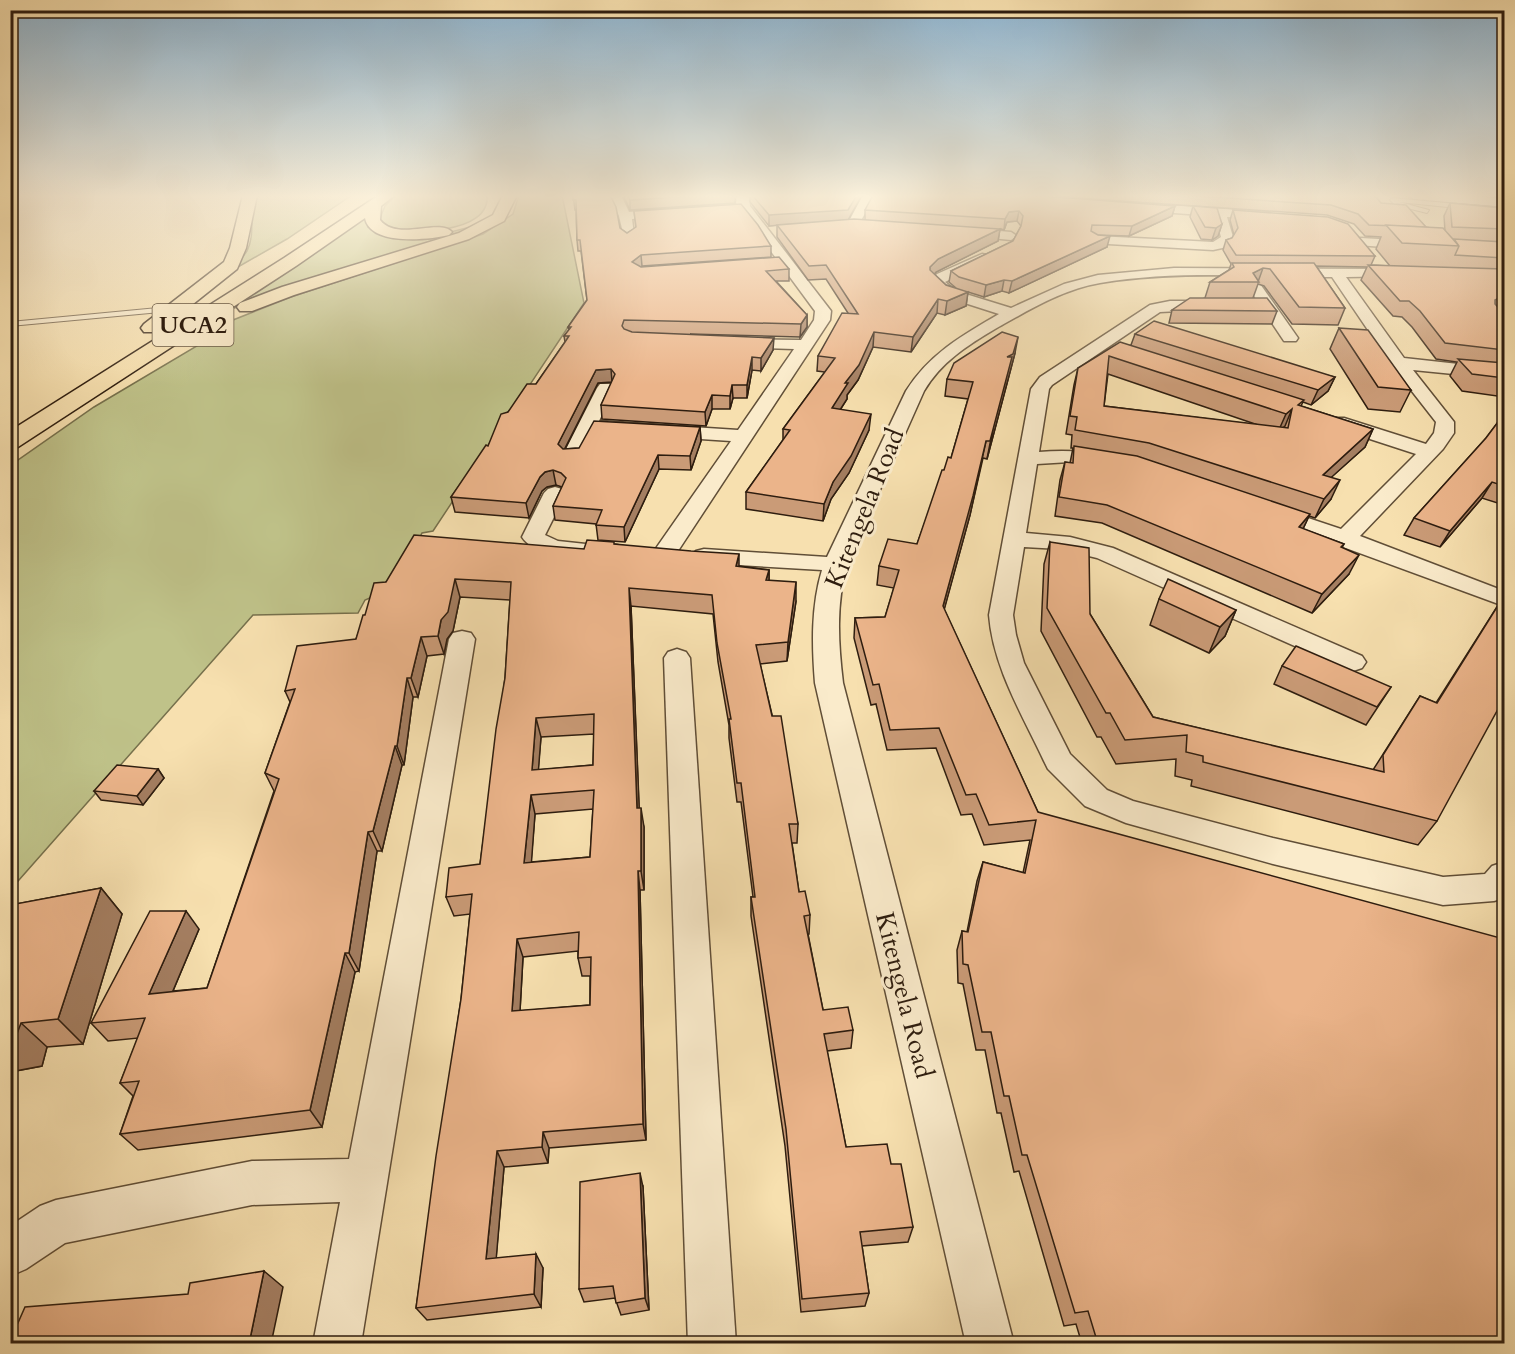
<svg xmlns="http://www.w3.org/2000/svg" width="1515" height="1354" viewBox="0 0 1515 1354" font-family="Cardo,serif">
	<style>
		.green { fill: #bfc289; stroke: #76704c; stroke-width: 1.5 }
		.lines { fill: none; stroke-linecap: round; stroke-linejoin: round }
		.service-casing { stroke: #604e37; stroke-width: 2 }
		.minor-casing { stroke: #604e37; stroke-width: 3 }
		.secondary-casing { stroke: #2e1d0f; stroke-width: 3 }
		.trunk-casing { stroke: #2e1d0f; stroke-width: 3 }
		.service { fill: #faebcb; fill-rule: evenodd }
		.minor { fill: #faebcb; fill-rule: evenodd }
		.secondary { fill: #faebcb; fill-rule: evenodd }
		.trunk { fill: #f7e0af; fill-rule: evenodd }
		.wall { fill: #ca9b77; stroke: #2e1d0f; stroke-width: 1.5; fill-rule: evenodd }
		.shaded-wall { fill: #a47e61; stroke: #2e1d0f; stroke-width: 1.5 }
		.building { fill: #ebb48a; stroke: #2e1d0f; stroke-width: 1.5; fill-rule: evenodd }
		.labels { text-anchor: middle; stroke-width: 6; stroke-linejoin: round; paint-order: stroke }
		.shield { fill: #faebcb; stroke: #6b5b47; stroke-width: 1.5 }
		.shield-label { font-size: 24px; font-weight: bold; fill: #2e1d0f }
		.street-label { font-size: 26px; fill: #2e1d0f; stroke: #faebcb }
	</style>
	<rect width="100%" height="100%" fill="#f7e0af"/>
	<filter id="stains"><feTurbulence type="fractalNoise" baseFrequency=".00333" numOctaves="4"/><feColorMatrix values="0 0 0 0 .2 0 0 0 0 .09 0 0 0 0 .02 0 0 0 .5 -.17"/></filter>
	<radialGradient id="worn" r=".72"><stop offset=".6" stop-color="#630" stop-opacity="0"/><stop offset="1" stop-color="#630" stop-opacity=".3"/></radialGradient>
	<g class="green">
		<path d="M257 195H352L287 239 224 275C231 267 242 260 247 251 256 234 248 212 257 195Z"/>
		<path d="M396 195H487C491 235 408 235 383 225L380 218 385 206Z"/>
		<polygon points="519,195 562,195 584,303 433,531 422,533 395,587 365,600 358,613 253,615 11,889 11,465 94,407 207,340 223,324 291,297 483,234 513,214"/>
		<path d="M368 214V227C400 247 447 234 480 224L449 237 242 305 207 319Z"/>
	</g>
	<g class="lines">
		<defs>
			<g id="service">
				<polygon points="1393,198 1467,205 1470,207 1467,209 1399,202 1429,210 1427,213 1395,205 1390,200"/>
				<polygon points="179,306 182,306 182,310 10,326 10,322"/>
			</g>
			<g id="minor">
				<polygon points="609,195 621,195 629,212 672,209 678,213 672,217 632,219 634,234 632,237 624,237 619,216"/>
				<polygon points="737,195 749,195 750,206 831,311 830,320 676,554 672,559 664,561 656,559 652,554 731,441 594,432 579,461 565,461 562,457 597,388 600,384 612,384 615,388 599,421 738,430 794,349 736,347 728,342 730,339 801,340 814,320 815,311 739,208 736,203"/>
				<polygon points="863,195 875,195 857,228 849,228 847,225"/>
				<polygon points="1138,203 1268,212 1274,216 1268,220 1227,217 1233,237 1227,247 1213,250 1091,243 1090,240 1096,236 1213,242 1221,237 1215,216 1134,210 1134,204"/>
				<polygon points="964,228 1011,232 1017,236 1011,240 960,235 958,232 960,229"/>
				<polygon points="1361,238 1413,241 1420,245 1413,249 1356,245 1355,242 1356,239"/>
				<path d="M982 254 987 255 989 258 987 261 945 282 956 291 1011 308 1064 284 1098 275 1174 268 1401 269 1406 270 1408 273 1406 276 1346 277 1404 358 1504 369V379L1413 370 1454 422V433L1443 449 1360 536 1504 591V606L1264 518 1261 513 1264 508 1272 506 1341 529 1416 454 1330 426 1328 422 1330 418H1344L1426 444 1434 433 1436 422 1393 367 1332 277C1256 277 1176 270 1100 283 1063 289 1027 311 995 329 968 345 941 362 924 391L847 564C836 604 838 642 843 683L1014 1344H966L815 683C812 645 811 607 822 570L704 563 696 561 692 556 696 551 704 549 827 557 906 391C929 354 963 335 999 314L946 297 930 282 937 274Z"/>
				<polygon points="1253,280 1258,281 1298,338 1296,341 1284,341 1246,284"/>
				<path d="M1170 301H1218L1225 305 1218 309 1160 312 1052 385 1049 389 1039 452C1065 450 1089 451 1114 457L1117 461 1114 465 1107 467 1070 462 1037 464 1026 533 1070 537 1113 548 1362 656 1366 662 1362 668 1353 671 1344 668 1097 558 1060 549 1024 547 1013 615 1016 635 1024 663 1070 754 1107 790 1133 801 1273 838 1443 877 1485 874 1492 866 1504 862V898L1494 901 1443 905 1273 864 1126 823 1085 806 1048 769 1044 761C1022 714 993 667 989 615L1031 389 1040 377 1150 305Z"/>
				<path d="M555 487 562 489 566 493 545 535 558 541 595 545 598 550 595 555C574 560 535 557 522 537L544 493 548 489Z"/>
				<polygon points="462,631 471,633 475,639 361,1344 313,1344 340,1202 252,1205 65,1243 26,1269 10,1276 10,1226 40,1206 56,1200 252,1161 349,1159 449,639 453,633"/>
				<polygon points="677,649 686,652 690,658 736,1344 688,1344 664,658 668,652"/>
			</g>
			<polygon id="secondary" points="1407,195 1461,195 1504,199 1504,207 1414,199"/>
			<g id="trunk">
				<polygon points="243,195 257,195 246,248 237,269 158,332 144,332 141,328 144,324 224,262 230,248"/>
				<path d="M379 195H395L381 206 380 220C397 242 439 218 452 232L449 235C428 240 370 246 365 218L296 266 18 447 10 449V431L284 258Z"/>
				<polygon points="503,195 517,195 504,221 469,239 294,295 252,311 240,311 237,307 240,303 282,287 459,233 493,215"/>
			</g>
		</defs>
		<use href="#service" class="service-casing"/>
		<use href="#minor" class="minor-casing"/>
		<use href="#secondary" class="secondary-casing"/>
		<use href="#trunk" class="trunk-casing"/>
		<use href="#service" class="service"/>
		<use href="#minor" class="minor"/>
		<use href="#secondary" class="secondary"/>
		<use href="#trunk" class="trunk"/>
	</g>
	<g class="wall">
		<polygon points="573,195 627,233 636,228 634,211 771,246 771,257 642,266 641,267 789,269 789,281 776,281 807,315 807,327 800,337 690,334 773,350 761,371 752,370 747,398 733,398 730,409 712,409 706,426 602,419 601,405 612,382 598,383 565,449 579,448 700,427 701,441 691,470 659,469 625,542 598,540 596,524 555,520 553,506 562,487 556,485 547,487 542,491 529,518 455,512 451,497 488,446 508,412 536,384 565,342 564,336 569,330 568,327 587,300 581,251 578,251 577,240 576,210 575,210"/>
		<polygon points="623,195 735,195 735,203 630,210"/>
		<path d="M750 195H862L848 220H865V210L1175 206 1172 216 1129 236 1098 235 1107 247 1009 293 1002 291 984 297 968 292 966 306 945 315 937 313 911 352 873 347 858 380 847 395V399L840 410 869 430 849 473 831 499 823 521 746 509V492L783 440V429L825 372 817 371 818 356 848 313 826 279 808 280 777 237V225L769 226 750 202ZM1017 221 1021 226 1013 241 951 271 949 282 956 288 946 285 934 274 936 272 998 241 1000 229 1004 230 1007 222Z"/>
		<polygon points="1033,195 1368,195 1381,203 1426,227 1445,231 1444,216 1450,203 1498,207 1500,202 1504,203 1504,397 1462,391 1450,376 1457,362 1436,359 1412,327 1402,317 1393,316 1361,280 1367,267 1316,266 1345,308 1338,325 1292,324 1264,286 1258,284 1253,298 1277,311 1272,324 1169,323 1172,310 1205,298 1210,282 1229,270 1231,264 1223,250 1226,240 1232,238 1234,235 1230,220 1233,210 1375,256 1371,265 1390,266 1376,249 1381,237 1365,236 1354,224 1327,215"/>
		<polygon points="1193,206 1222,224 1218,236 1212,240 1201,239 1190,217"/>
		<polygon points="1339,328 1411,390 1400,412 1368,409 1330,349"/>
		<path d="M1135 334 1335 377 1328 391 1311 405 1303 402 1301 406 1373 429 1365 447 1331 477V499L1315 518 1309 516 1303 529 1344 544 1342 548 1349 574 1312 613 1102 523 1055 516 1060 480 1065 462 1070 463 1073 448H1071L1072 435 1066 434 1074 385 1078 368 1131 345ZM1108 374 1258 425 1104 406Z"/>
		<polygon points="1015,353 987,459 983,458 970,515 944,609 1038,812 1504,1344 1082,1344 1076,1324 1064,1326 1019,1171 1014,1172 1001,1113 997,1113 985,1050 976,1050 963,984 958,983 957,950 962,931 967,932 977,881 983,862 1023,873 1030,840 984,845 972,814 961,815 936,748 887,750 876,704 871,705 854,638 855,618 885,617 894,588 877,585 879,566 917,544 944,470 951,458 968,399 945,396 947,379"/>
		<polygon points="1504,414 1504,505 1482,498 1440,547 1404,535 1414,518 1486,438"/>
		<polygon points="1050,542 1090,614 1153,717 1373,770 1420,696 1436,703 1502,599 1437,821 1418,845 1191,786 1192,780 1175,776 1176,759 1116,764 1101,737 1097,737 1041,631 1044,564"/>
		<path d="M615 544 739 566 769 570V580L796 601 787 661 760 664 798 824 797 843H792L799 892 810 915 809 934H808L823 1010 853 1030 851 1048 827 1051 846 1147 891 1164 913 1227 908 1242 862 1246 869 1293 865 1306 801 1312 785 1146 751 916V897H753L741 802H737L729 738V725L718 662 713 614 631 606 639 808 644 827V890H640L646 1140 549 1148 548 1163 504 1167 496 1258 543 1268 541 1307 427 1320 416 1308 461 999 470 914 454 916 446 897 480 864 505 678 510 600 460 597 453 631 447 639 444 654 427 656 418 697H413L404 765H402L382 851H377L359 971 355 972 322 1127 138 1150 120 1134 133 1096 120 1083 138 1038 108 1041 91 1023 199 929 173 991 207 988 274 791 265 773 290 702 285 691 356 639 365 615 386 582ZM594 734 593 765 538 770 541 737ZM593 809 590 857 531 862 535 814ZM578 951V958L582 976H590V1005L520 1011 523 957Z"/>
		<polygon points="1159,599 1236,610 1225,636 1209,653 1150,625"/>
		<polygon points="1282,666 1391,687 1366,725 1274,684"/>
		<polygon points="158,769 164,778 143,805 101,800 94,791"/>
		<polygon points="101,888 122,914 83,1044 47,1047 42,1066 10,1072 10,905"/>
		<polygon points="643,1187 649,1310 621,1315 615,1298 584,1302 579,1289"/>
	</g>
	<g class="shaded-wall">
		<polygon points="704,195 735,195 735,203 630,210 630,200"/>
		<polygon points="857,195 862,195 848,220 769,226 769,215"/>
		<polygon points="1175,206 1172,216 1129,236 1132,226"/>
		<polygon points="1019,211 1017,221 1007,222 1004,230 1005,219 1009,212"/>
		<polygon points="1222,224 1218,236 1212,240 1216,228"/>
		<polygon points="1000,229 998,241 936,272 928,281 930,267 938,259"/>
		<polygon points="1110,236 1107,247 1009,293 1012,281"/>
		<polygon points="641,255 642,266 633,273 632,262"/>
		<polygon points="1263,268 1258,282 1253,273"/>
		<polygon points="1004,280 1002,291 984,297 986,285"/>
		<polygon points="968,292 966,306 945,315 947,301"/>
		<polygon points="1503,296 1495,311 1495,300"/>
		<polygon points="938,299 937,313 911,352 913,337"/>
		<polygon points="807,315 807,327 800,337 801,324"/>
		<polygon points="874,332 873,347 858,380 847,395 847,399 831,424 832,408 845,383"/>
		<polygon points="1018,337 1015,353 987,459 1007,357"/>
		<polygon points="774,338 773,350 761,371 761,358"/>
		<polygon points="752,357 752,370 747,398 747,385"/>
		<polygon points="611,369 612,382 598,383 560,458 558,444 596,370"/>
		<polygon points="1335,377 1328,391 1311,405 1318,390"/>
		<polygon points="732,385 733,398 730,409 730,396"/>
		<polygon points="712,395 712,409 706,426 705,412"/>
		<polygon points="1292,409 1285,426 1278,432 1286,414"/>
		<polygon points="871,414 869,430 849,473 831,499 823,521 824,504 833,482"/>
		<polygon points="700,427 701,441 691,470 690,456"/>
		<polygon points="1373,429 1365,447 1314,493 1323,475"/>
		<polygon points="986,441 970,515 940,625 943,606"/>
		<polygon points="658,455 659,469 625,542 624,527"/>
		<polygon points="553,470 556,485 547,487 542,491 529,518 526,503 540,477 545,472"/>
		<polygon points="1340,480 1331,499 1315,518 1324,499"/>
		<polygon points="1492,482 1482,498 1440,547 1450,531"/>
		<polygon points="1310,514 1301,533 1299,527"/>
		<polygon points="739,554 739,573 736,566"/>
		<polygon points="1359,555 1349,574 1312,613 1322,594"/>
		<polygon points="769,570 769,588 766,580"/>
		<polygon points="455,579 460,597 453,631 447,639 444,654 438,636 441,620"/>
		<polygon points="796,582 796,601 787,661 788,642"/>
		<polygon points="629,588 631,606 640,827 637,808"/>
		<polygon points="1236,610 1225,636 1209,653 1220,627"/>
		<polygon points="421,637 427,656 418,697 411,678"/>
		<polygon points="407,678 413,697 404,765 397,746"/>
		<polygon points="536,718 541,737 537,789 532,770"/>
		<polygon points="395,746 402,765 382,851 373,831"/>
		<polygon points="158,769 164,778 143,805 137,796"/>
		<polygon points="531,795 535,814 530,882 524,863"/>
		<polygon points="641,808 644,827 644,890 641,871"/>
		<polygon points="368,832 377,851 359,971 349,953"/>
		<polygon points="638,871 640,890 646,1140 643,1124"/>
		<polygon points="101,888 122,914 83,1044 58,1019"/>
		<polygon points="186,911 199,929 164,1012 149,994"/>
		<polygon points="517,939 523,957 519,1029 512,1011"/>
		<polygon points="345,953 355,972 322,1127 310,1110"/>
		<polygon points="21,1023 47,1047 42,1066 10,1072 10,1042"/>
		<polygon points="543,1132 549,1148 548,1163 542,1147"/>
		<polygon points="497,1151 504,1167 495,1273 486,1259"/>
		<polygon points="640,1173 643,1187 649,1310 645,1298"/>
		<polygon points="536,1254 543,1268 541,1307 534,1294"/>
		<polygon points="264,1271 283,1287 271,1344 249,1344"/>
	</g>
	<g class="building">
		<polygon points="573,195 610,195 616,207 620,228 627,233 636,227 634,211 741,204 758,225 771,246 641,255 632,262 641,267 779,257 789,269 766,271 807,315 801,324 624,320 622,326 624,329 632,332 774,338 761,358 752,357 747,385 732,385 730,396 712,395 705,412 601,405 615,374 611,369 596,370 558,444 563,449 579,448 594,421 700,427 690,456 658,455 624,527 596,525 602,510 553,506 566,478 561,473 553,470 545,472 540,477 526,503 451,497 486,445 488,446 501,414 508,412 527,384 536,384 565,342 569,336 564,336 571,327 568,327 587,300 580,240 577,240 576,200 573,200"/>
		<polygon points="627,195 704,195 630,200"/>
		<polygon points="752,195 857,195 848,210 769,215"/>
		<polygon points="873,195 1031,195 1175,206 1132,226 1092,225 1091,231 1098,235 1110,236 1012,281 1004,280 986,285 959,277 951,271 1013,241 1021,226 1023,216 1019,211 1009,212 1005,219 865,210"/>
		<polygon points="1183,195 1368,195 1376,197 1381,203 1406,205 1426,227 1369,225 1358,214 1331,205"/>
		<polygon points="1500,202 1504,203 1504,229 1452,227 1450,203 1504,208"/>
		<polygon points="1193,206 1217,208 1222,224 1216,228 1205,227"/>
		<polygon points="1233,210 1328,217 1348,224 1375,256 1236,255 1226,240 1232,238 1238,228"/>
		<polygon points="854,219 1000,229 938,259 930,267 930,270 946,285 968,292 947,301 938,299 913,337 874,332 859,365 845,383 848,383 832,408 871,414 851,456 833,482 824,504 746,492 790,430 783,429 835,358 818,356 842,313 858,314 826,265 809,266 777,225"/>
		<polygon points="1386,225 1443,228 1459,246 1402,243"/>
		<polygon points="1454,239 1504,242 1504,258 1455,255 1459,246"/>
		<polygon points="1232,263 1314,263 1345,308 1299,307 1270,269 1263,268 1253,273 1259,282 1210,282 1234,267"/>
		<polygon points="1368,265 1504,269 1504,296 1503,296 1495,300 1495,304 1504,314 1504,350 1445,343 1420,311 1409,301 1400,301"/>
		<polygon points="1190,298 1267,298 1277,311 1172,310"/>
		<polygon points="1154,321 1335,377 1318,390 1135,334"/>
		<polygon points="1339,328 1368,330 1411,390 1378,387"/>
		<polygon points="1002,332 1018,337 1013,354 1007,357 1012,357 990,441 986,441 973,496 943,606 1038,812 1504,939 1504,1344 1098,1344 1088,1311 1075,1313 1027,1155 1022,1155 1009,1096 1004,1096 991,1032 982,1032 968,965 963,964 962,931 968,932 983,862 1025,873 1036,820 989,825 976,794 966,795 939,728 890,730 879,684 873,685 855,618 885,617 899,570 879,566 888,539 917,544 942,470 944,470 948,457 951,458 973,382 947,379 954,363"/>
		<path d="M1120 342 1304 400 1298 405 1373 429 1323 475 1340 480 1324 499 1149 443 1075 430 1077 417 1070 416 1078 368ZM1109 356 1286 414 1292 409 1288 428 1104 406Z"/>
		<polygon points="1458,359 1504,363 1504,378 1472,374"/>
		<polygon points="1504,414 1504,486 1492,482 1450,531 1414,518 1486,438"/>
		<polygon points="1074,446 1137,456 1310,514 1299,527 1344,544 1341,547 1359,555 1322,594 1107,505 1059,497 1065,462 1073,463"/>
		<path d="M414 535 584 549 587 540 614 542V544L691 551 739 554 736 566 769 570 766 580 796 582 788 642 756 645 772 716H781L798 824H789L799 892 805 891 810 915 804 916 823 1010 848 1007 853 1030 824 1034 846 1147 887 1144 891 1164H901L913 1227 860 1232 869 1293 802 1299 786 1129 751 897H755L741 783H737L729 719H731L717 643 712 595 629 588 637 808H641V871H638L643 1124 543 1132 542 1147 497 1151 486 1259 536 1254 534 1294 416 1308 436 1156 461 999 472 894 446 897 449 868 480 864 496 729 505 678 511 582 455 579 448 612 441 620 438 636 421 637 411 678H407L397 746H395L373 831 368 832 349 953H345L310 1110 120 1134 139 1081 120 1083 145 1018 91 1023 150 911H186L149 994 207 988 279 779 265 773 295 689 285 691 297 646 356 639 363 615H365L374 583 386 582ZM594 714 593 765 532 770 536 718ZM594 790 590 857 524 863 531 795ZM579 932 578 958 591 957 590 1005 512 1011 517 939Z"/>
		<polygon points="1050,542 1089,548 1090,614 1153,717 1384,772 1383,755 1420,696 1437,703 1502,599 1504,600 1504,698 1437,821 1203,762 1203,756 1186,752 1187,735 1125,740 1110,713 1106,713 1047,608"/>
		<polygon points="1168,579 1236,610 1220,627 1159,599"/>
		<polygon points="1296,646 1391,687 1377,707 1282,666"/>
		<polygon points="117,765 158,769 137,796 94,791"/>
		<polygon points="101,888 58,1019 21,1023 14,1042 10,1042 10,905"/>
		<polygon points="640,1173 645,1298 616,1303 613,1286 579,1289 580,1182"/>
		<polygon points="264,1271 249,1344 10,1344 10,1341 25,1307 188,1294 190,1283"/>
	</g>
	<linearGradient id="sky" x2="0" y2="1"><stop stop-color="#8db6d4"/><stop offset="0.51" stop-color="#fbf1db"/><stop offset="1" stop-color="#fbf1db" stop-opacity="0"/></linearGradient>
	<rect width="1515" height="385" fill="url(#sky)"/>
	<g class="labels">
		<rect class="shield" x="152.5" y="304" width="81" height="42" rx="4.5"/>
		<g class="shield-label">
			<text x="193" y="333">UCA2</text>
		</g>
		<g class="street-label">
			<text transform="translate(864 508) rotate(-68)" y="9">Kitengela Road</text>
			<text transform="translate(905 995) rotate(76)" y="9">Kitengela Road</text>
		</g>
	</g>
	<rect width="1515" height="1354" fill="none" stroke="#f7e0af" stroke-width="36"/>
	<rect x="12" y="12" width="1491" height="1330" fill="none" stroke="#2e1d0f" stroke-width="3"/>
	<rect x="18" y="18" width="1479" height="1318" fill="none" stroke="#2e1d0f" stroke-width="1.5"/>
	<rect width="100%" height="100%" filter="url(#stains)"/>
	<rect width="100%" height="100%" fill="url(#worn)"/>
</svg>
